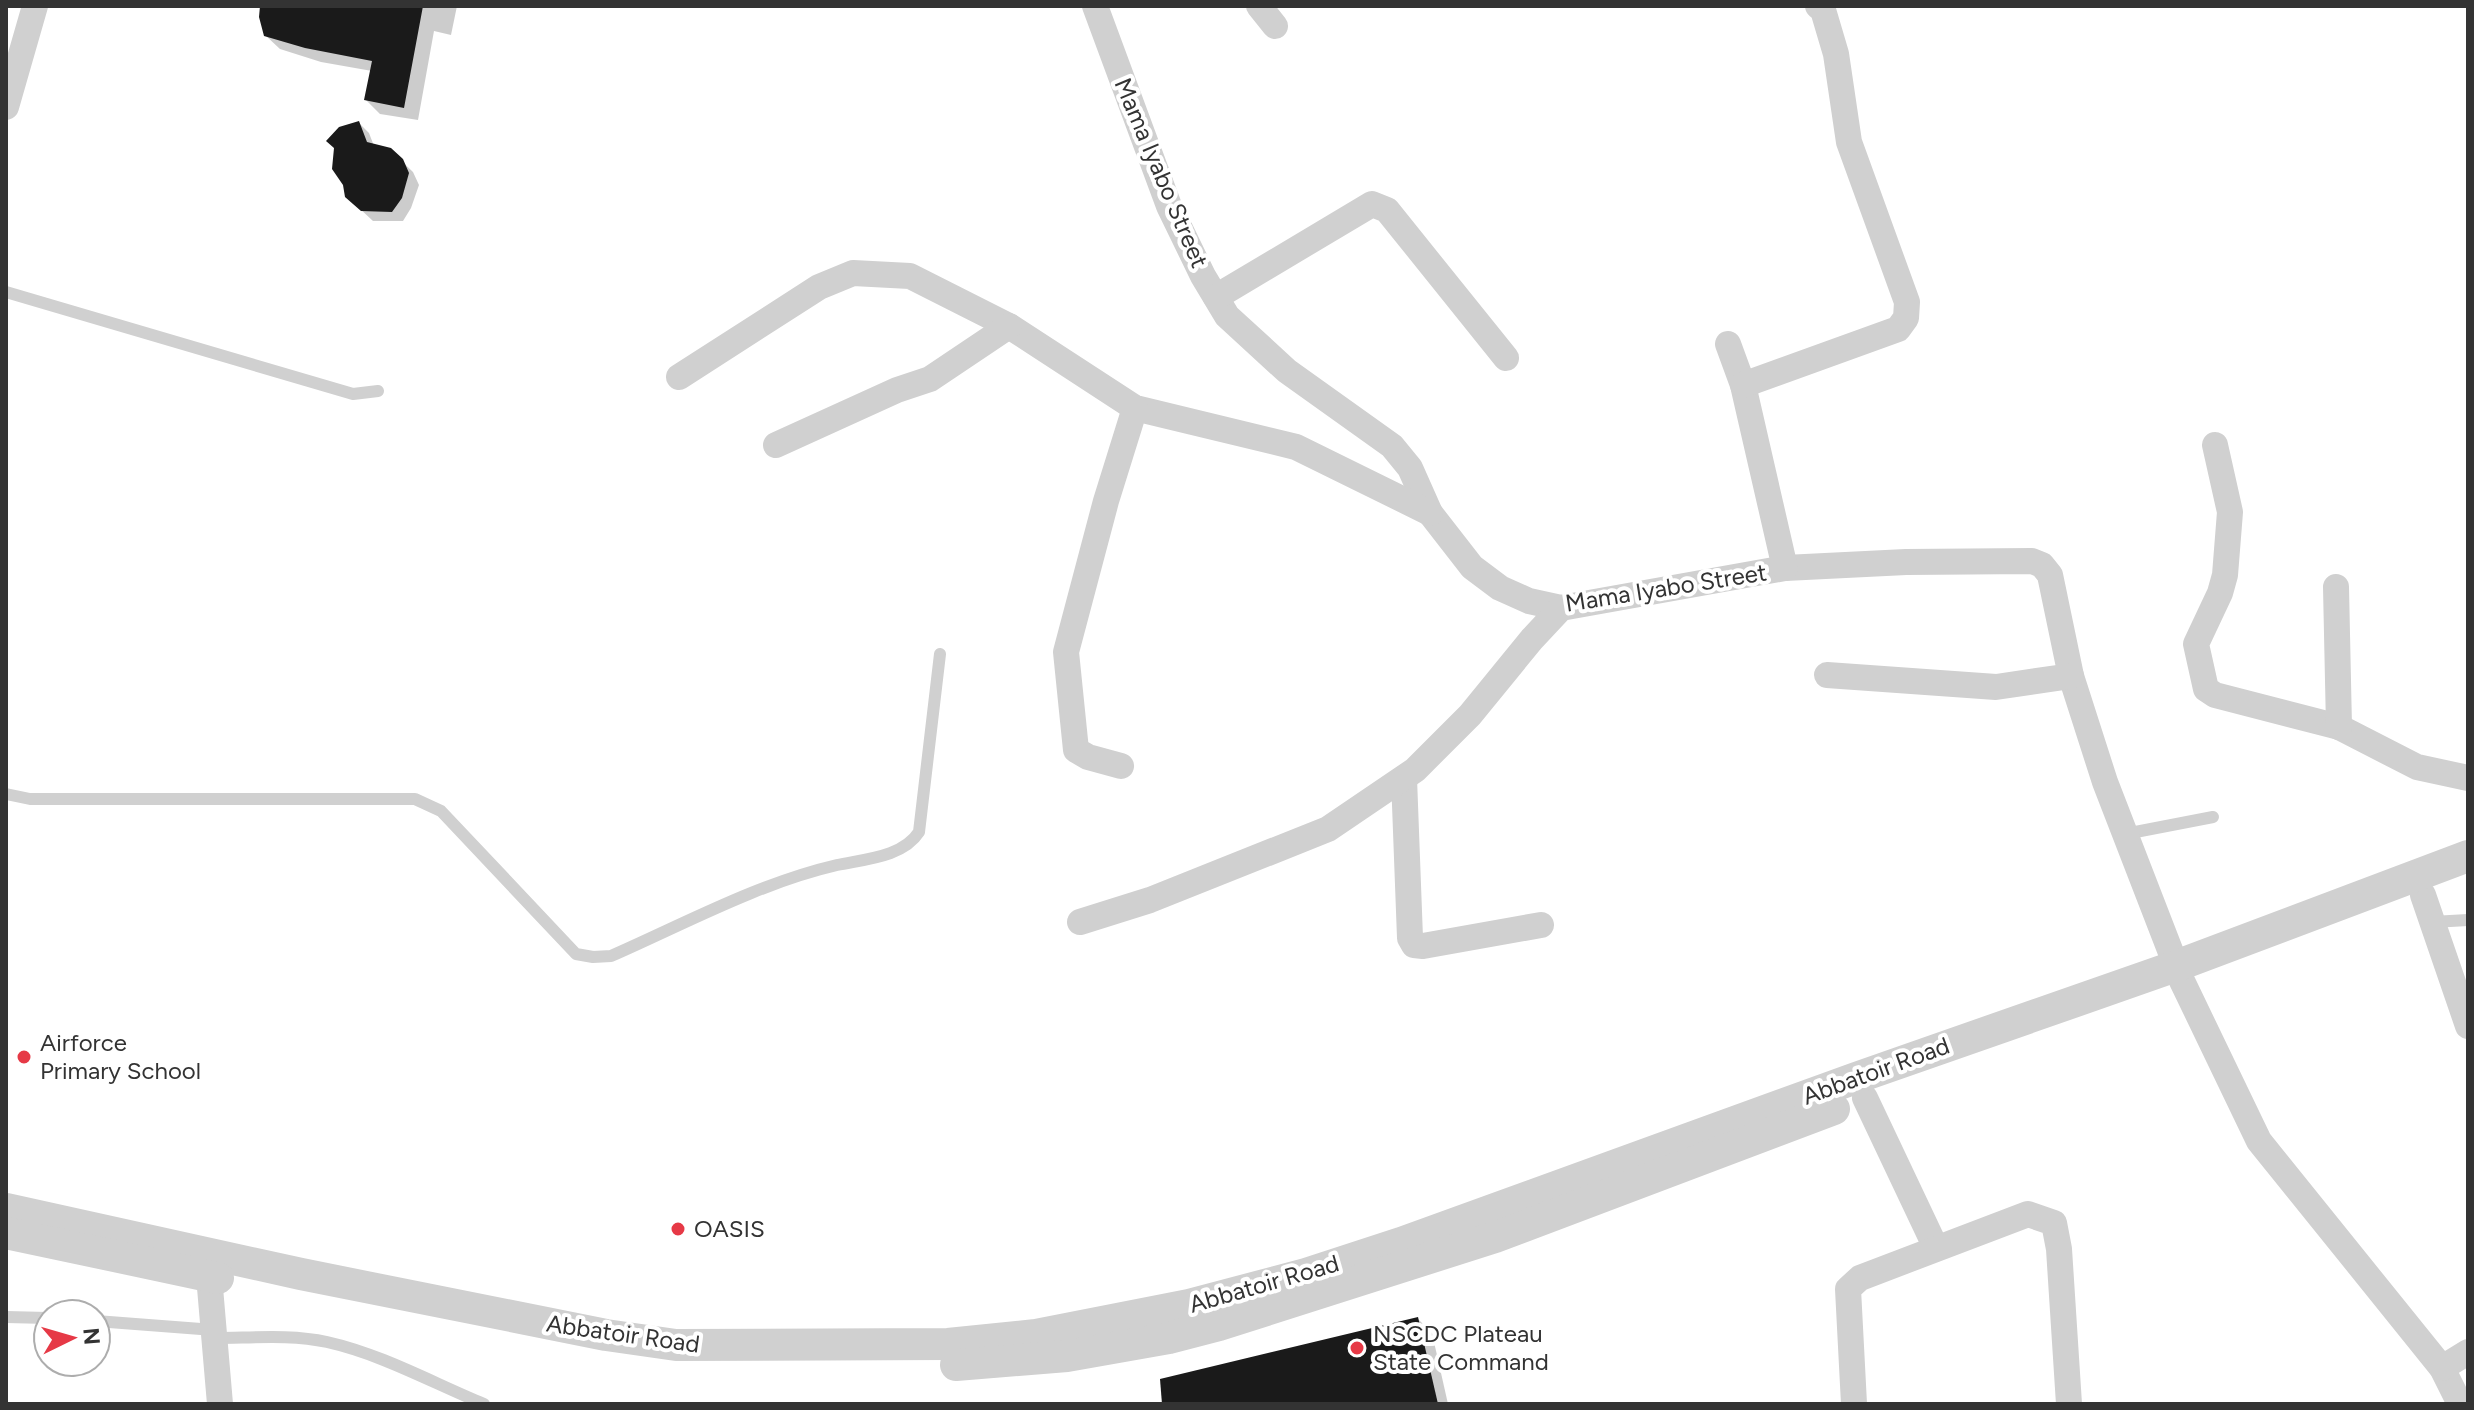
<svg xmlns="http://www.w3.org/2000/svg" width="2474" height="1410" viewBox="0 0 2474 1410" font-family="Figtree,sans-serif">
	<style>
		.shadow { fill: #0003 }
		.building { fill: #1a1a1a }
		.lines { fill: none; stroke-linecap: round; stroke-linejoin: round }
		.service { stroke: #d0d0d0; stroke-width: 12 }
		.minor { stroke: #d0d0d0; stroke-width: 26 }
		.tertiary { stroke: #d0d0d0; stroke-width: 32 }
		.poi-dot { fill: #e63946; stroke: #fff; stroke-width: 3 }
		.labels { text-anchor: middle; stroke-width: 8; stroke-linejoin: round; paint-order: stroke }
		.street-label { font-size: 24px; fill: #333; stroke: #fff }
		.poi-label { font-size: 24px; fill: #333; stroke: #fff; text-anchor: start }
	</style>
	<rect width="100%" height="100%" fill="#fff"/>
	<g class="shadow">
		<polygon points="262,6 457,6 451,35 434,31 418,120 380,114 366,100 372,71 321,62 280,49 265,35"/>
		<polygon points="359,123 369,133 374,146 390,150 413,172 419,185 411,208 403,221 373,221 358,207 344,184"/>
		<polygon points="1418,1319 1432,1333 1448,1404 1164,1404"/>
	</g>
	<g class="building">
		<polygon points="260,6 423,6 404,108 364,100 372,61 305,48 264,36 259,17"/>
		<polygon points="359,121 367,142 391,148 403,159 409,173 402,198 392,212 361,211 345,197 343,185 332,169 334,148 326,141 339,127"/>
		<polygon points="1418,1317 1438,1404 1162,1404 1160,1379"/>
	</g>
	<g class="lines">
		<g class="service">
			<polyline points="6,292 353,394 378,391"/>
			<path d="M6 794 30 799H415L441 811 576 954 593 957 611 956C684 924 759 883 837 865 865 859 903 857 919 832L940 654"/>
			<polyline points="2125,834 2213,817"/>
			<polyline points="2432,922 2468,920"/>
			<polyline points="6,1317 48,1318"/>
			<polyline points="96,1321 214,1330"/>
			<path d="M215 1338C251 1338 291 1334 327 1342 381 1354 433 1383 484 1404"/>
		</g>
		<g class="minor">
			<polyline points="1095,6 1169,206 1203,276 1227,316 1287,371 1392,446 1410,468 1430,513 1472,567 1500,588 1529,601 1561,608 1785,568 1906,562 2032,561 2042,565 2050,575 2071,676 2105,782 2182,981 2259,1141 2442,1368 2460,1404"/>
			<polyline points="1259,6 1275,26"/>
			<polyline points="6,107 35,6"/>
			<polyline points="1216,297 1372,204 1387,210 1506,358"/>
			<polyline points="1728,344 1743,385 1785,568"/>
			<polyline points="679,377 819,287 853,273 910,276 1009,326 1135,408 1296,447 1430,513"/>
			<polyline points="1743,385 1898,329 1906,318 1907,302 1849,142 1836,54 1823,10 1818,6"/>
			<polyline points="776,445 897,390 930,379 1009,326"/>
			<polyline points="2215,445 2230,512 2225,575 2220,593 2196,644 2206,689 2215,695 2339,727 2417,767 2468,778"/>
			<polyline points="2336,587 2339,727"/>
			<polyline points="1827,675 1996,687 2071,676"/>
			<polyline points="1121,766 1088,757 1076,750 1066,652 1106,501 1135,408"/>
			<polyline points="1404,778 1410,938 1414,945 1423,946 1541,925"/>
			<polyline points="2423,895 2468,1026"/>
			<polyline points="1080,922 1150,900 1328,829 1415,770 1470,715 1532,639 1561,608"/>
			<polyline points="1865,1098 1936,1248"/>
			<polyline points="209,1276 220,1404"/>
			<polyline points="2442,1368 2468,1352"/>
			<polyline points="1854,1404 1848,1289 1860,1278 2028,1214 2054,1223 2059,1249 2069,1404"/>
		</g>
		<g class="tertiary">
			<polyline points="6,1209 301,1274 606,1335 676,1345 948,1344 1036,1335 1189,1305 1306,1274 1401,1243 1856,1078 2176,966 2468,856"/>
			<polyline points="6,1233 218,1278"/>
			<polyline points="956,1365 1067,1356 1169,1338 1219,1325 1495,1237 1834,1109"/>
		</g>
	</g>
	<g class="poi-dot">
		<circle cx="24" cy="1057" r="8"/>
		<circle cx="678" cy="1229" r="8"/>
		<circle cx="1357" cy="1348" r="8"/>
	</g>
	<g class="labels">
		<g class="street-label">
			<text transform="translate(1161 173) rotate(67)" y="8">Mama Iyabo Street</text>
			<text transform="translate(1666 588) rotate(-9)" y="8">Mama Iyabo Street</text>
			<text transform="translate(1876 1071) rotate(-20)" y="8">Abbatoir Road</text>
			<text transform="translate(1264 1284) rotate(-16)" y="8">Abbatoir Road</text>
			<text transform="translate(623 1334) rotate(8)" y="8">Abbatoir Road</text>
		</g>
		<g class="poi-label">
			<text x="40" y="1051">Airforce<tspan x="40" dy="28">Primary School</tspan></text>
			<text x="694" y="1237">OASIS</text>
			<text x="1373" y="1342">NSCDC Plateau<tspan x="1373" dy="28">State Command</tspan></text>
		</g>
	</g>
	<rect width="2474" height="1410" fill="none" stroke="#333333" stroke-width="16"/>
	<g transform="translate(72 1338) rotate(85)"><circle r="38" fill="#ffffff" stroke="#adadad" stroke-width="2"/>
	<path d="M0-6L14 30L0 20L-14 30Z" fill="#e63946"/>
	<text y="-12" font-size="22" font-weight="bold" text-anchor="middle" fill="#333333">N</text>
	</g>
</svg>
